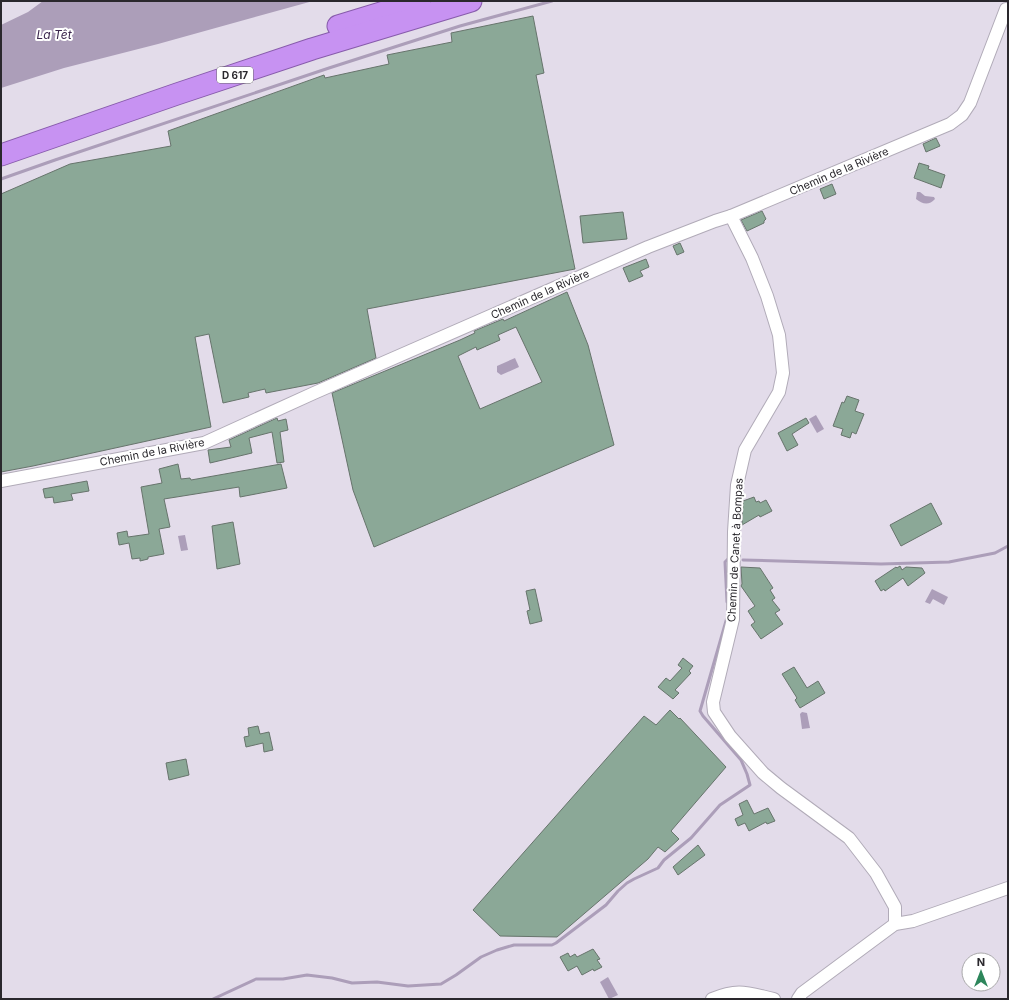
<svg xmlns="http://www.w3.org/2000/svg" width="1009" height="1000" viewBox="0 0 1009 1000" font-family="Inter,sans-serif">
	<style>
		.water { fill: #ac9eb9 }
		.lines { fill: none; stroke-linecap: round; stroke-linejoin: round }
		.stream { stroke: #ac9eb9; stroke-width: 3 }
		.building { fill: #8ba897; stroke: #67746c; fill-rule: evenodd }
		.minor-casing { stroke: #b1abb8; stroke-width: 14 }
		.trunk-casing { stroke: #875bab; stroke-width: 23 }
		.minor { stroke: #fff; stroke-width: 12 }
		.trunk { stroke: #c792f2; stroke-width: 21 }
		.labels { text-anchor: middle; stroke-width: 4; stroke-linejoin: round; paint-order: stroke }
		.shield { fill: #fff; stroke: #6a686c; stroke-width: 1 }
		.shield-label { font-size: 10px; font-weight: bold; fill: #2a282d }
		.street-label { font-size: 11px; fill: #2a282d; stroke: #fff }
		.water-label { font-size: 12px; font-style: italic; fill: #3b264d; stroke: #fff }
	</style>
	<rect width="100%" height="100%" fill="#e3dcea"/>
	<g class="water">
		<polygon points="43,1 313,1 158,44 64,68 1,88 1,25 28,12"/>
		<path d="M917 192H920L925 196 934 197 935 199C929 206 922 204 916 199Z"/>
		<polygon points="515,358 519,367 501,375 497,372 497,366"/>
		<polygon points="816,415 824,429 817,433 809,419"/>
		<polygon points="185,535 188,550 181,551 178,536"/>
		<polygon points="932,589 948,597 944,605 933,599 930,604 925,602"/>
		<polygon points="802,712 807,713 810,728 802,729 800,714"/>
		<polygon points="608,977 618,995 609,999 600,982"/>
	</g>
	<g class="lines">
		<g class="stream">
			<polyline points="1,179 55,160 329,68 460,26 552,1"/>
			<polyline points="743,560 881,564 949,562 995,553 1008,546"/>
			<polyline points="727,602 725,562 728,559"/>
			<polyline points="213,999 256,979 283,979 307,975 332,978 352,983 377,982 408,986 441,984 456,975 481,957 497,950 514,945 552,945 556,943 606,905 618,891 627,883 634,879 658,868 664,860 691,838 720,805 750,785 747,774 741,760 703,716 700,711 728,614"/>
		</g>
	</g>
	<g class="building">
		<polygon points="533,16 544,73 536,75 575,269 367,309 376,358 318,383 266,393 265,389 248,393 249,397 223,403 209,334 195,337 211,427 33,466 1,472 1,194 70,164 171,146 168,131 324,75 325,78 389,64 387,55 452,42 451,33"/>
		<polygon points="936,138 940,146 926,152 923,144"/>
		<polygon points="919,163 929,166 928,169 945,175 941,188 914,178"/>
		<polygon points="832,184 836,194 824,199 820,189"/>
		<polygon points="762,211 766,219 764,221 764,223 747,231 741,220"/>
		<polygon points="623,212 627,239 583,243 580,216"/>
		<polygon points="680,243 684,252 677,255 673,246"/>
		<polygon points="646,259 649,267 640,271 643,276 629,282 623,268"/>
		<path d="M567 292 588 345 614 445 374 547 353 490 332 393 460 340 475 333 474 331 503 319 504 321ZM516 327 542 382 480 409 458 356 476 347 477 350 500 340 498 335Z"/>
		<polygon points="847,396 859,400 855,411 864,414 856,434 852,432 850,438 841,435 843,429 833,426 842,402 844,403"/>
		<polygon points="277,418 278,421 286,419 288,430 280,432 284,462 277,463 272,432 249,438 252,453 210,463 208,450 231,447 229,440"/>
		<polygon points="806,418 809,423 792,434 798,445 787,451 778,433"/>
		<polygon points="178,464 181,479 190,478 191,480 281,464 287,488 240,497 239,487 164,499 170,527 159,529 164,554 148,557 148,559 140,561 140,558 132,559 129,543 119,545 117,533 127,531 128,537 149,534 141,487 162,483 159,469"/>
		<polygon points="87,481 89,491 71,494 73,500 54,503 53,497 45,498 43,489"/>
		<polygon points="754,497 756,502 759,501 760,503 766,500 772,511 760,517 759,515 742,525 743,501"/>
		<polygon points="931,503 942,524 901,546 890,525"/>
		<polygon points="233,522 240,564 217,569 212,526"/>
		<polygon points="900,566 902,570 906,567 922,568 925,573 908,586 903,578 885,591 884,589 881,591 875,581 896,567 897,568"/>
		<polygon points="741,567 760,568 773,588 770,590 775,598 772,600 780,610 775,613 783,624 761,639 751,625 755,622 748,611 755,606 741,586 742,584"/>
		<polygon points="535,589 542,621 530,624 527,611 530,610 526,591"/>
		<polygon points="683,658 693,666 689,671 691,673 675,690 679,693 673,699 658,687 666,678 670,681 682,668 678,665"/>
		<polygon points="794,667 807,688 818,681 825,693 800,708 795,700 797,698 782,674"/>
		<polygon points="670,710 679,719 680,718 726,767 671,831 679,839 665,852 658,847 648,859 557,937 500,936 473,910 644,716 656,725"/>
		<polygon points="258,726 260,734 269,732 273,750 264,752 263,743 246,747 244,737 249,736 248,728"/>
		<polygon points="186,759 189,775 169,780 166,763"/>
		<polygon points="747,800 754,814 768,808 775,821 767,824 766,822 749,831 745,823 738,826 735,819 743,815 739,804"/>
		<polygon points="698,845 705,855 678,875 673,867"/>
		<polygon points="593,949 600,959 597,960 602,967 594,971 593,969 582,975 577,966 568,971 560,957 568,953 570,957 575,954 577,957"/>
	</g>
	<g class="lines">
		<defs>
			<g id="minor">
				<polyline points="731,216 752,258 767,296 779,335 783,373 779,392 745,450 737,485 734,532 733,619 713,702 714,712 730,736 763,773 781,788 849,838 876,873 895,907 895,924"/>
				<polyline points="1,481 204,443 314,393 648,247 715,221 731,216 950,124 962,115 970,103 1006,9"/>
				<path d="M712 999C739 988 747 993 774 999"/>
				<polyline points="798,999 802,993 895,924 913,921 1008,888"/>
			</g>
			<g id="trunk">
				<polyline points="338,26 420,1"/>
				<polyline points="1,155 177,94 312,49 471,1"/>
			</g>
		</defs>
		<use href="#minor" class="minor-casing"/>
		<use href="#trunk" class="trunk-casing"/>
		<use href="#minor" class="minor"/>
		<use href="#trunk" class="trunk"/>
	</g>
	<g class="labels">
		<rect class="shield" x="217" y="67" width="36" height="16" rx="3"/>
		<g class="shield-label">
			<text x="235" y="79">D 617</text>
		</g>
		<g class="street-label">
			<text transform="translate(839 171) rotate(-23)" y="4">Chemin de la Rivière</text>
			<text transform="translate(540 294) rotate(-24)" y="4">Chemin de la Rivière</text>
			<text transform="translate(152 452) rotate(-11)" y="4">Chemin de la Rivière</text>
			<text transform="translate(735 550) rotate(-87)" y="4">Chemin de Canet à Bompas</text>
		</g>
		<g class="water-label">
			<text x="54" y="39">La Têt</text>
		</g>
	</g>
	<rect width="1009" height="1000" fill="none" stroke="#2a282d" stroke-width="4"/>
	<g transform="translate(981 972)"><circle r="19" fill="#ffffff" stroke="#aaa9ab"/>
	<path d="M0-3L7 15L0 10L-7 15Z" fill="#2d865b"/>
	<text y="-6" font-size="11" font-weight="bold" text-anchor="middle" fill="#2a282d">N</text>
	</g>
</svg>
